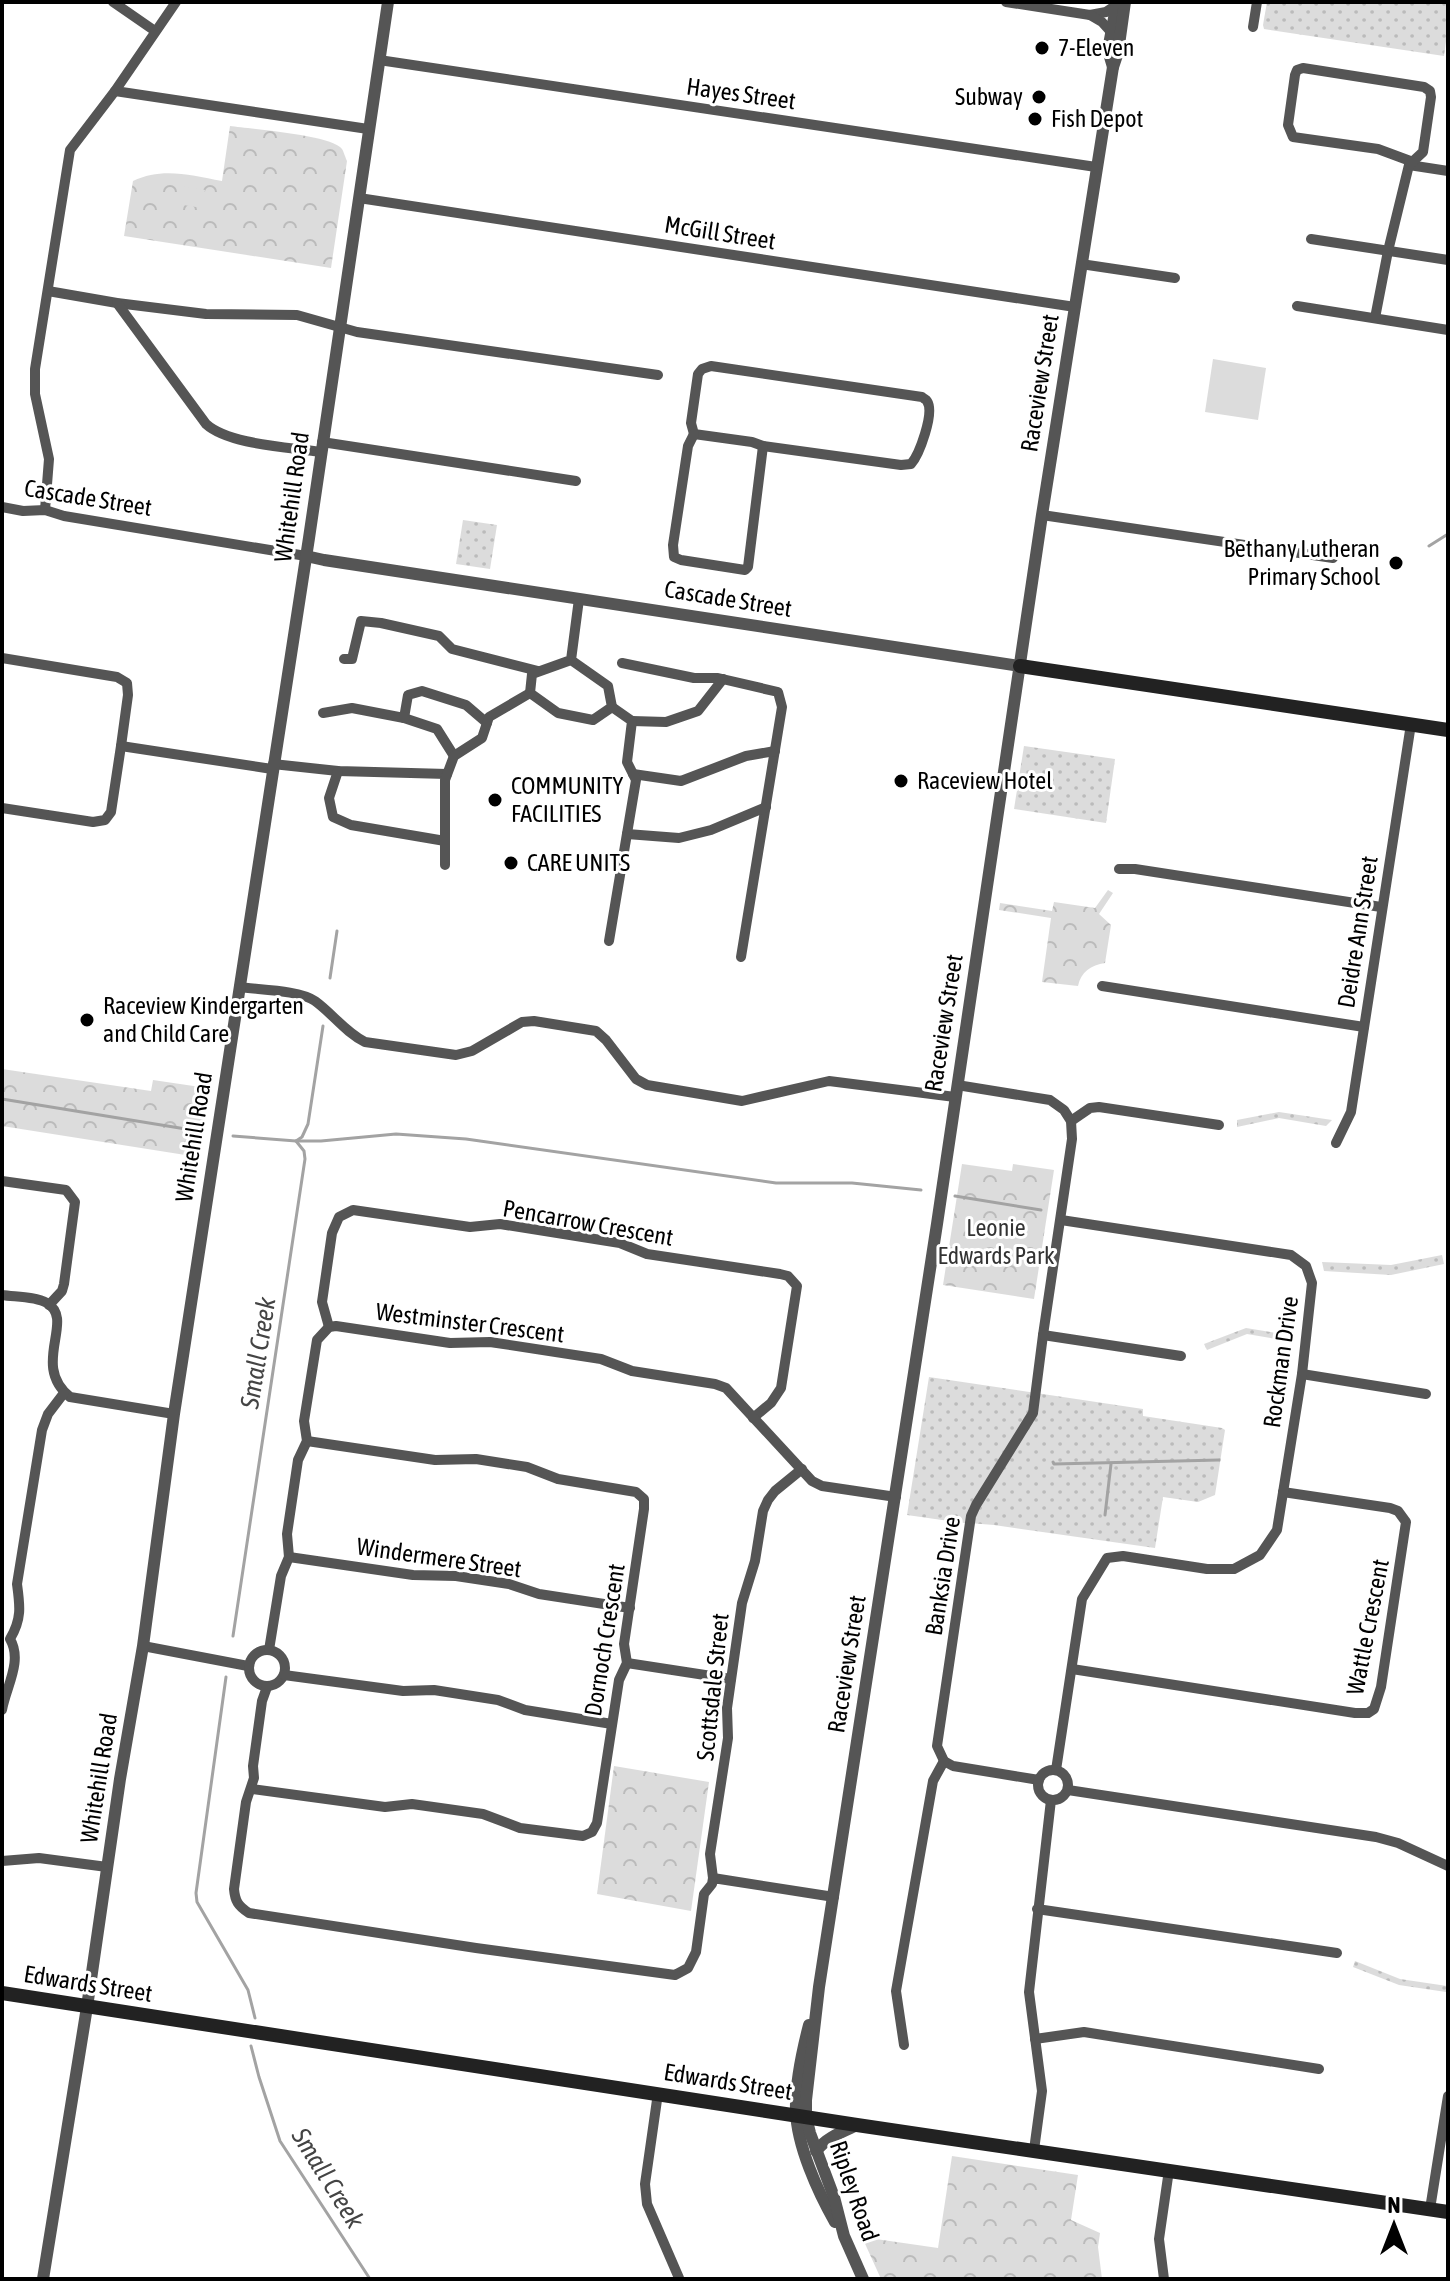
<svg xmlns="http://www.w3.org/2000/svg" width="1450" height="2281" viewBox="0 0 1450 2281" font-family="'Asap Condensed',sans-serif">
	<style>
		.grass { fill: url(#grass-dots) }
		.forest { fill: url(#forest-crowns) }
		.garden { fill: #dcdcdc }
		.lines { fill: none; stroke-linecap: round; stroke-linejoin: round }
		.stream { stroke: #a3a3a3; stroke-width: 3 }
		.minor { stroke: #555; stroke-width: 10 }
		.tertiary { stroke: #555; stroke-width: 12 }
		.secondary { stroke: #222; stroke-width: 14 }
		.poi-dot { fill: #000; stroke: #fff; stroke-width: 3 }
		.labels { text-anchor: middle; stroke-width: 6; stroke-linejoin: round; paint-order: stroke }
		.poi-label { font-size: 24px; fill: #000; stroke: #fff; text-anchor: start }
		.street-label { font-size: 24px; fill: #000; stroke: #fff }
		.park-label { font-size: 24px; fill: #333; stroke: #fff }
		.water-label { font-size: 26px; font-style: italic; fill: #444; stroke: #fff }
	</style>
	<defs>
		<pattern id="grass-dots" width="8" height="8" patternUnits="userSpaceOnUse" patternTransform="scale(2)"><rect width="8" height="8" fill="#dcdcdc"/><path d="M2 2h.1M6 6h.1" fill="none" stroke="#bbb" stroke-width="1.8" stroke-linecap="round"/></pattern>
		<pattern id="forest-crowns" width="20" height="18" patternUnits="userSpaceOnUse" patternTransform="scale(2)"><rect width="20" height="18" fill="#dcdcdc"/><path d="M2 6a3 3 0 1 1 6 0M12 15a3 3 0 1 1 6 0" fill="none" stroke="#bbb"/></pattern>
	</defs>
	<rect width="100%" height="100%" fill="#fff"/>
	<g class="grass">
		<polygon points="1267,2 1448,2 1448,26 1444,56 1264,29 1263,25"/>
		<polygon points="463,520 497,525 490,569 456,564"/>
		<polygon points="1024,746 1115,759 1106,823 1014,809"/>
		<polygon points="1279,1112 1332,1120 1326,1126 1279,1118 1237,1127 1237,1120"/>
		<polygon points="1442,1255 1444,1264 1391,1275 1324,1271 1322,1262 1391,1265"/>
		<polygon points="1246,1328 1283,1334 1282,1340 1247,1334 1207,1350 1204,1344"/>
		<polygon points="929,1377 1143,1409 1143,1416 1222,1428 1225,1430 1215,1495 1198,1502 1163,1497 1155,1548 994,1525 956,1522 907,1515"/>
		<polygon points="1355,1961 1400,1979 1447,1986 1446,1992 1399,1985 1353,1967"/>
	</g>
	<g class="forest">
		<path d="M230 126C251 129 332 135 342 149 343 150 346 159 347 161L331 268 124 236 133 181C162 167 190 175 222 181Z"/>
		<path d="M1108 890 1113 893 1099 914 1111 925 1105 963C1091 965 1081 972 1078 986L1042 982 1051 918 999 910 1000 903 1052 911 1054 902 1095 908Z"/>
		<polygon points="2,1069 151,1091 153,1080 207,1088 198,1157 2,1126"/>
		<polygon points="962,1164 1012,1171 1013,1164 1054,1170 1034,1299 943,1285"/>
		<polygon points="614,1766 709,1782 691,1911 597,1894"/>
		<polygon points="952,2156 1078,2175 1071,2220 1100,2233 1098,2247 1102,2279 881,2279 862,2237 938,2248"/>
	</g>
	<g class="garden">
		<polygon points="180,186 205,190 202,208 177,204"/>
		<polygon points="1213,359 1266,368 1258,420 1205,412"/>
	</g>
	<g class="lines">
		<g class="stream">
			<polyline points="1429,546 1448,534"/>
			<polyline points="330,978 337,931"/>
			<polyline points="2,1099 198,1131"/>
			<polyline points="233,1136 296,1141 304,1151 305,1159 233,1636"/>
			<polyline points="296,1141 321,1141 396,1134 466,1139 776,1183 852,1183 921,1190"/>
			<polyline points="296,1141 302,1137 308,1124 323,1026"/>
			<polyline points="955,1196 1041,1210"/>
			<polyline points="1053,1462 1054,1464 1219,1460"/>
			<polyline points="1105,1515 1111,1464"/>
			<polyline points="226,1677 196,1893 197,1902 248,1990 255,2018"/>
			<polyline points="251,2046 259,2077 280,2141 370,2279"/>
		</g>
		<g class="minor">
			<polyline points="113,2 155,31"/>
			<polyline points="1006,2 1090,15 1106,12 1115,6"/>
			<polyline points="1090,15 1102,22 1111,32"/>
			<polyline points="1253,27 1257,2"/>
			<polyline points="379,60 1096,167"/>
			<polyline points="115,91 368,129"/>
			<polyline points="1409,165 1448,171"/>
			<polyline points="359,198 1075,307"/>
			<polyline points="1311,239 1448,260"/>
			<polyline points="1081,264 1175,278"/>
			<polyline points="48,291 117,303 206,314 297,315 357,332 658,375"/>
			<path d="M117 303 206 424C229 445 290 447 321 452"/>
			<polyline points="1297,306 1448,330"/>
			<polyline points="1375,318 1388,251 1409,165 1423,152 1431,97 1430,91 1424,87 1303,68 1297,70 1295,75 1288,125 1293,137 1378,149 1413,162"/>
			<path d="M711 366 922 397C924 399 926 399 927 401 935 413 919 455 911 464L901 465 763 446 752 442 694 434 691 423 698 374 702 369Z"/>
			<polyline points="694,434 688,446 673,545 674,557 681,560 745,570 748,567 763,446"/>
			<polyline points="322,442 576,481"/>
			<polyline points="2,507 23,511 45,510 64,516 306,556"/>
			<polyline points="45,510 49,459 35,394 35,369 70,150 115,91 176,2"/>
			<polyline points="1042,515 1333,558"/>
			<polyline points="2,658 117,677 127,683 128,695 121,746"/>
			<polyline points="344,659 352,659 361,621 381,623 439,636 452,649 538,671"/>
			<polyline points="571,660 532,674 530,693 558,713 593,720 612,707 608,686 571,660 579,599"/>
			<polyline points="622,663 694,678 718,678 778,692 782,707 741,957"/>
			<polyline points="323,713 352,708 404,718 437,729 454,756"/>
			<polyline points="404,718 408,695 422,691 466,705 487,723"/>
			<polyline points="632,721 666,722 698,711 723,679"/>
			<polyline points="273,764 338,771 447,774"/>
			<polyline points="338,771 329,798 333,817 351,825 445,841"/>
			<polyline points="633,774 681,781 746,756 775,751"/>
			<polyline points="2,808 93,822 105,820 111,812 121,746 272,769"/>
			<polyline points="627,834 679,838 711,830 766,807"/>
			<polyline points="445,865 445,780 454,756 482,738 489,717 530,693"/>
			<polyline points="1119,869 1135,869 1381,907"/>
			<polyline points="609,941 636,780 627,762 632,721 612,707"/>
			<polyline points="1102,986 1364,1027"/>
			<path d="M239 987C260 990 299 990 315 1001 333 1014 345 1032 365 1042L456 1055 472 1051 522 1022 534 1021 596 1031 606 1040 636 1079 647 1085 742 1101 829 1081 955 1097"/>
			<polyline points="957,1085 1050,1100 1064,1110 1071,1121 1072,1139 1043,1335 1033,1413 976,1505 971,1516 937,1746 944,1761 953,1766 1039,1780"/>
			<polyline points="1071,1121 1090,1108 1099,1107 1219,1125"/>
			<polyline points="1336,1143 1351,1112 1411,724"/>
			<polyline points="2,1181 66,1190 75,1202 64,1284 62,1291 49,1305"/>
			<path d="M2 1295C15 1297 35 1296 47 1303 76 1320 30 1365 70 1397L174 1414"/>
			<polyline points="329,1327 322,1302 332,1233 339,1217 353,1210 470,1227 500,1224 620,1243 647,1254 780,1274 788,1276 797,1286 781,1388 771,1403 753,1418"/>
			<polyline points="1043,1335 1181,1356"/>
			<polyline points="1302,1374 1426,1394"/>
			<polyline points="289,1557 413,1575 456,1576 509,1584 539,1594 630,1608"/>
			<polyline points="143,1646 248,1666"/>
			<circle cx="267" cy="1668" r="18"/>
			<polyline points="269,1650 281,1576 289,1557 287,1534 298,1460 307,1441 304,1421 317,1340 329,1327 336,1326 450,1343 490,1342 601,1359 632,1371 715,1384 726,1388 812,1481 822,1486 896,1497"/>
			<polyline points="627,1663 731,1679"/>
			<polyline points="1072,1669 1355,1713 1368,1713 1374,1709 1381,1687 1406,1522 1398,1511 1390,1508 1283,1492"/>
			<polyline points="284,1675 403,1691 434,1690 498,1700 525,1710 612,1724"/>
			<path d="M267 1687 262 1701 253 1766 254 1778 246 1802 234 1889C235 1901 238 1906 249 1913L476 1948 675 1975 688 1968 696 1952 704 1894 712 1884 713 1878 834 1897"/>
			<path d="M2 1710C6 1687 23 1661 10 1639 22 1619 20 1606 17 1584L42 1430 48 1414 64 1393"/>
			<circle cx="1053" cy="1785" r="15"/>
			<polyline points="1056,1770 1082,1599 1107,1558 1123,1556 1207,1569 1234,1569 1260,1555 1277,1530 1302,1374 1312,1283 1306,1266 1291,1255 1061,1220"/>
			<polyline points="252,1789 385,1807 412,1804 483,1814 520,1828 583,1836 592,1832 597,1823 619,1680 627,1663 624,1644 644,1509 644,1499 636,1492 558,1479 527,1467 476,1459 435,1460 307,1441"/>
			<polyline points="1068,1790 1376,1837 1398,1843 1448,1866"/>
			<polyline points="2,1861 39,1858 107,1867"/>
			<polyline points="713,1878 710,1854 728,1738 727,1708 742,1603 755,1561 763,1511 768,1500 775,1491 802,1469"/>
			<polyline points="1037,1909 1337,1953"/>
			<polyline points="1035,2039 1084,2032 1319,2069"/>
			<polyline points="904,2045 896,1991 933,1781 944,1761"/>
			<polyline points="658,2093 645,2184 647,2204 679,2278"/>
			<polyline points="1034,2150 1042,2091 1029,1992 1051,1800"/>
			<polyline points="1430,2209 1448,2096"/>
			<polyline points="1164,2279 1159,2239 1169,2170"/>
		</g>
		<g class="tertiary">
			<polyline points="1113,67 1108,50 1117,2"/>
			<polyline points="306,556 324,560 1020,666"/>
			<path d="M809 2025C802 2052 795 2083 796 2111 797 2146 818 2192 835 2222"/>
			<path d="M816 2151C827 2137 842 2132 857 2125"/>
			<polyline points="43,2279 87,2007 120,1779 143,1646 174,1414 309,538 388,2"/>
			<polyline points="863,2279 844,2236 834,2197 810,2133 806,2117 806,2100 819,1987 937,1224 1042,515 1113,67 1118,52 1125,2"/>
		</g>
		<g class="secondary">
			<polyline points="1020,666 1448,730"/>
			<polyline points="2,1993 857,2125 1448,2212"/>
		</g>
	</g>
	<g class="poi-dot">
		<circle cx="1042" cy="48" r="8"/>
		<circle cx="1039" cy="97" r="8"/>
		<circle cx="1035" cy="119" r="8"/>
		<circle cx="1396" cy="563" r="8"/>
		<circle cx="901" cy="781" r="8"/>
		<circle cx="495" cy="800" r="8"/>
		<circle cx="511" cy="863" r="8"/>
		<circle cx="87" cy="1020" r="8"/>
	</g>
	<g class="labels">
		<g class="poi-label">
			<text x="1058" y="56">7-Eleven</text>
			<text x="1023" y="105" text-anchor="end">Subway</text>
			<text x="1051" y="127">Fish Depot</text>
			<text x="1380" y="557" text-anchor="end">Bethany Lutheran<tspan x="1380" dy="28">Primary School</tspan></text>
			<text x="917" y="789">Raceview Hotel</text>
			<text x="511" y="794">COMMUNITY<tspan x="511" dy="28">FACILITIES</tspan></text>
			<text x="527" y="871">CARE UNITS</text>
			<text x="103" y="1014">Raceview Kindergarten<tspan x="103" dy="28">and Child Care</tspan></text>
		</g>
		<g class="street-label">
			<text transform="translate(741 94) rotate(8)" y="8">Hayes Street</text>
			<text transform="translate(720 233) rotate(9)" y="8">McGill Street</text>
			<text transform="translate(1040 383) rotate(-81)" y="8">Raceview Street</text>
			<text transform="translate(292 497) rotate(-82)" y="8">Whitehill Road</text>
			<text transform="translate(88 498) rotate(9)" y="8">Cascade Street</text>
			<text transform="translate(728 599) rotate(9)" y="8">Cascade Street</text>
			<text transform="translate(1358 932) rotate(-81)" y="8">Deidre Ann Street</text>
			<text transform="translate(944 1023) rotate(-81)" y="8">Raceview Street</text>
			<text transform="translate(194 1137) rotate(-81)" y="8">Whitehill Road</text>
			<text transform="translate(588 1223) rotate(10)" y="8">Pencarrow Crescent</text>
			<text transform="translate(470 1323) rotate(7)" y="8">Westminster Crescent</text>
			<text transform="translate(1281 1362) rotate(-82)" y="8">Rockman Drive</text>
			<text transform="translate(439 1558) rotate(8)" y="8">Windermere Street</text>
			<text transform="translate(943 1576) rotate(-81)" y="8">Banksia Drive</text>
			<text transform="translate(1368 1627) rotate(-79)" y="8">Wattle Crescent</text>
			<text transform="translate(605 1640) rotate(-81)" y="8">Dornoch Crescent</text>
			<text transform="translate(847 1664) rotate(-81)" y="8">Raceview Street</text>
			<text transform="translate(713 1687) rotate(-84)" y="8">Scottsdale Street</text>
			<text transform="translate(99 1778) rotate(-81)" y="8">Whitehill Road</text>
			<text transform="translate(88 1984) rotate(9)" y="8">Edwards Street</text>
			<text transform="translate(728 2082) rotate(9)" y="8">Edwards Street</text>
			<text transform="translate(854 2191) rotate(71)" y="8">Ripley Road</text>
		</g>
		<g class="park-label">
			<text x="996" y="1236">Leonie<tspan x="996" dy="28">Edwards Park</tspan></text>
		</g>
		<g class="water-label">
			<text transform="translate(258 1353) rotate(-81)" y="9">Small Creek</text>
			<text transform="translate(328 2178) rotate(58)" y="9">Small Creek</text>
		</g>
	</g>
	<rect width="1450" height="2281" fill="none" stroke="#000000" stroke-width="8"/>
	<g transform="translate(1394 2225)" stroke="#ffffff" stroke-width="6" paint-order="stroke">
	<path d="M0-6L14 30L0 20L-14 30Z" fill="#000000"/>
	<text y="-12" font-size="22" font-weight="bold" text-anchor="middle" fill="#000000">N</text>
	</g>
</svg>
